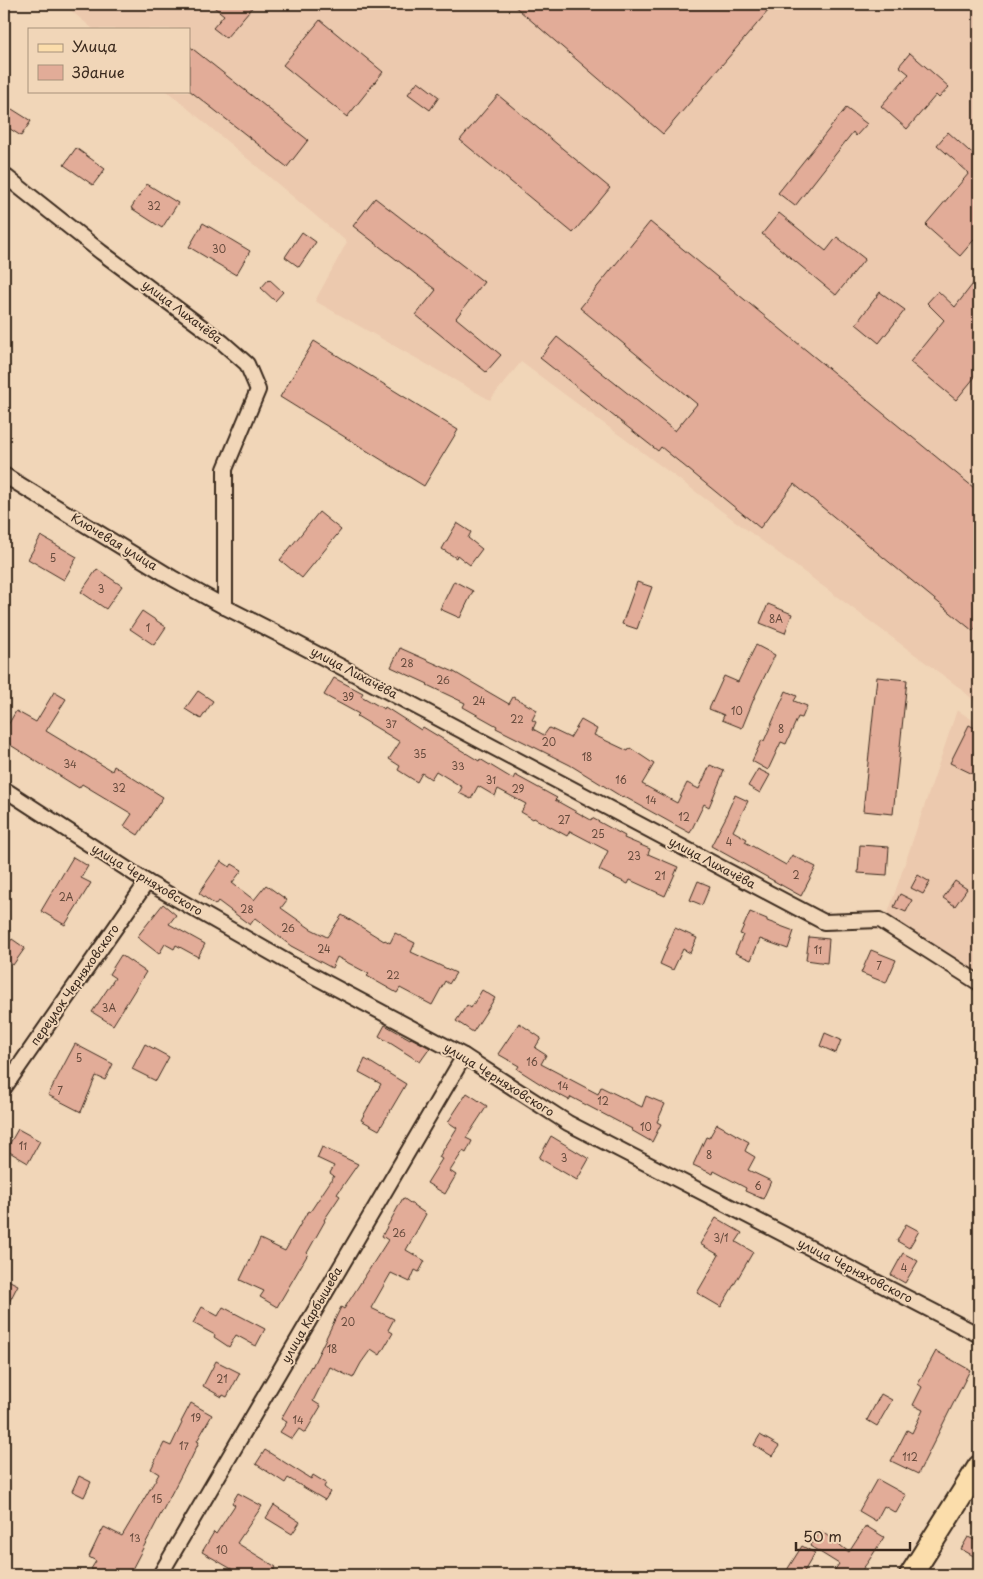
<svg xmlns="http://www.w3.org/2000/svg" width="983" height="1579" viewBox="0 0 983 1579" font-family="'Playpen Sans',sans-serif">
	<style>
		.built { fill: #ecc9ae }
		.building { fill: #e2ac98; stroke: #3b2a1e }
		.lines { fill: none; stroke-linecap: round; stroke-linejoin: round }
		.street-casing { stroke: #3b2a1e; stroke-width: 18 }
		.primary-casing { stroke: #3b2a1e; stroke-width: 26 }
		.street { stroke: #f1d6b8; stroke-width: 14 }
		.primary { stroke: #fbddab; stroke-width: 22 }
		.labels { text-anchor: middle; stroke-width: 4; stroke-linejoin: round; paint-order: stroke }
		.number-label { font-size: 10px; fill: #654a3c }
		.street-label { font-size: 12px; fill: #3b2a1e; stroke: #f1d6b8 }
	</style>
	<rect width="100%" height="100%" fill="#f1d6b8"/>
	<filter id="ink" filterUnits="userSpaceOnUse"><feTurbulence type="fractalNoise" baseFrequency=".02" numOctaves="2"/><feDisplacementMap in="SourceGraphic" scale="10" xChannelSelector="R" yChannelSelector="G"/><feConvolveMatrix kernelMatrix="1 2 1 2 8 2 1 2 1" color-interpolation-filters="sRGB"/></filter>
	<g filter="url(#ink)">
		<g class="built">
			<polygon points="63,4 979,4 979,705 960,688 521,362 490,400 315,301 347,242 167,91 189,91 189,29 93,29"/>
			<polygon points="957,710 979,724 979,977 886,919"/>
		</g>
		<g class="building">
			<polygon points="210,4 255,4 226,38 213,28 224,15"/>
			<polygon points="512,4 774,4 663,134"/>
			<polygon points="320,20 383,72 347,117 283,65"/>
			<polygon points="189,46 308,140 287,167 189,90"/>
			<polygon points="910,53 949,87 939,98 936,95 907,129 881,106 909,74 899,66"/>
			<polygon points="418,81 439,97 430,110 408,94"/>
			<polygon points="498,95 610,188 573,233 460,140"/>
			<polygon points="4,104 31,121 21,136 4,125"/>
			<polygon points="846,108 867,124 856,136 853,132 795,206 778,193"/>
			<polygon points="948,132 979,160 979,234 960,256 926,226 927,225 926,224 969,173 937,145"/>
			<polygon points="76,148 105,169 93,185 64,165"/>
			<polygon points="147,184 178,203 162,228 131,208"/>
			<polygon points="375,198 484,282 456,318 501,355 486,372 416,315 436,290 353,226"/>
			<polygon points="779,213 826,251 837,237 865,259 836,295 762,234"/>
			<polygon points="650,222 979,492 979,623 973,631 794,484 760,528 661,447 658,451 540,358 557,337 675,431 697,404 580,308"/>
			<polygon points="203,223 250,251 236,275 189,247"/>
			<polygon points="302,232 316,242 299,267 285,257"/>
			<polygon points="979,276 979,372 956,400 910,362 944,320 927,303 938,291 955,307"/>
			<polygon points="269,279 283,292 275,301 261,288"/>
			<polygon points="880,292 905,310 879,343 856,324"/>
			<polygon points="314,341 458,430 424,486 280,397"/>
			<polygon points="319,512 341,530 302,578 280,560"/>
			<polygon points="457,523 471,532 468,538 482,549 470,565 457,555 456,558 442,549"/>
			<polygon points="41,536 77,557 64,580 28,559"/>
			<polygon points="97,569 122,586 106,609 81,592"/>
			<polygon points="454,581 473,591 460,618 440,609"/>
			<polygon points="637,582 652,587 637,629 622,624"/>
			<polygon points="768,604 792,614 785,633 760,623"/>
			<polygon points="142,611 166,627 154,645 130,629"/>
			<polygon points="756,645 775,655 755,696 742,728 722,720 724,715 709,709 724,676 738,682"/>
			<polygon points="400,648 454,672 509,704 513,697 537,710 532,720 536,722 533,729 544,735 549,728 570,738 581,720 597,729 594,735 628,751 630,748 654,764 642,784 677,803 687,783 699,789 710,765 724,771 709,807 704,804 690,833 668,821 623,796 622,797 570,765 496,728 497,726 463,707 465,703 427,685 428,684 391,667"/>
			<polygon points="877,677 907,680 893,814 863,811"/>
			<polygon points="334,678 363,693 361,696 384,709 385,707 421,730 423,727 479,761 480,759 513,779 515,775 557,798 555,800 591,820 592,818 625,836 624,838 650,849 648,854 678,867 665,896 630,880 628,884 599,870 608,851 570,831 567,836 534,818 533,819 521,812 526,804 498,789 495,796 478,786 471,799 459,793 462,787 436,771 431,779 422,773 417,782 398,770 400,766 389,759 400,742 357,716 359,714 324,695"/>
			<polygon points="198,691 213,701 201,719 185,709"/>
			<polygon points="786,691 797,696 794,701 807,706 802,718 798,717 786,744 781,742 768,770 752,761 762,740 764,741"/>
			<polygon points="54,692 66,699 46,731 112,771 114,766 163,797 138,835 124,826 132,814 82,784 79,788 4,741 4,732 16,711 36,722"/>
			<polygon points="969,725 979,730 979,777 950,763"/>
			<polygon points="758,769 770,775 760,793 748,786"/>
			<polygon points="735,795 748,801 733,831 747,839 745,842 786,865 792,855 816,867 801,896 711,846 727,815 726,815"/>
			<polygon points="860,845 889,847 887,875 858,873"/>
			<polygon points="73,857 88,866 81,878 91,883 65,925 41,911"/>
			<polygon points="221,861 230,867 232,864 242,870 232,883 254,900 266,885 287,900 281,908 311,929 327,937 342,915 384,941 385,940 390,943 395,933 415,943 411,952 456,973 449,984 445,981 432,1005 400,988 397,993 367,976 369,974 337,957 332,968 291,946 255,918 250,925 218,901 215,905 199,893"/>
			<polygon points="918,875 930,882 923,894 911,888"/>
			<polygon points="698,881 710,886 702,905 690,900"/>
			<polygon points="955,881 967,889 955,906 943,898"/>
			<polygon points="900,894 912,900 906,912 894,907"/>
			<polygon points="163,904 176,915 169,924 205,944 198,957 176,945 174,949 165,944 159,954 137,937"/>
			<polygon points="750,912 767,919 767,921 794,931 788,949 760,939 751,960 735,953 743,935 740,934"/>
			<polygon points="675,928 697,938 690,953 683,949 673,970 660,964"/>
			<polygon points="809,937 829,939 827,963 806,960"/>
			<polygon points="12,939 25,948 13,965 4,958 4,950"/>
			<polygon points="871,950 896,960 886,983 861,973"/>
			<polygon points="121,955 146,972 113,1025 92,1012 115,978 109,974"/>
			<polygon points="482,990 495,998 473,1032 456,1021 467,1005 471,1008"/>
			<polygon points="519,1023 541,1038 535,1048 546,1055 541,1064 598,1094 601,1087 642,1107 646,1096 665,1104 657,1122 661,1124 652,1142 631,1130 632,1129 571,1097 569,1100 550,1090 517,1069 519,1066 498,1054"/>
			<polygon points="385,1025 410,1039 411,1038 430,1048 420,1062 379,1036"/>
			<polygon points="825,1033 841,1040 836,1053 820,1046"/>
			<polygon points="75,1044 113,1064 105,1080 96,1076 81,1112 48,1095"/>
			<polygon points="145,1044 169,1057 156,1081 132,1069"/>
			<polygon points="365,1059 406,1084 379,1130 361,1120 381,1084 359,1072"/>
			<polygon points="467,1093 487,1106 466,1138 472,1141 466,1153 463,1151 450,1171 456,1175 445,1194 427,1183 442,1159 439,1157 457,1128 448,1122"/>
			<polygon points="717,1124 749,1142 745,1151 755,1157 748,1170 771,1181 763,1199 745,1191 746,1188 714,1171 713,1174 693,1165 706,1137 709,1138"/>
			<polygon points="18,1129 40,1141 28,1163 6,1150"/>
			<polygon points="551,1136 589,1159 577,1180 539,1158"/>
			<polygon points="322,1147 358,1164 337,1194 340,1196 324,1220 325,1221 307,1253 308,1254 277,1307 260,1297 264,1291 240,1280 260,1239 285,1251 308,1211 310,1212 334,1176 330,1173 334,1166 317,1158"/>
			<polygon points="403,1198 426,1214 406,1250 425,1261 419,1272 415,1270 410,1282 391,1273 371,1308 394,1319 388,1330 393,1333 380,1355 371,1349 361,1363 353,1378 330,1367 313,1401 321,1406 305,1433 299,1429 292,1439 280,1432 287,1422 281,1419 311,1366 312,1367 341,1307 344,1309 388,1240 382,1236"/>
			<polygon points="716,1218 742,1233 736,1242 753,1252 721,1307 697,1293 719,1255 700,1244"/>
			<polygon points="906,1224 919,1231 909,1248 897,1241"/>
			<polygon points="903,1253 918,1261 905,1283 891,1275"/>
			<polygon points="4,1278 18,1285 4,1312"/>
			<polygon points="202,1307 218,1316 223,1307 265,1329 256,1346 236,1335 229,1347 214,1337 215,1335 193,1323"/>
			<polygon points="936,1351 970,1370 918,1474 891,1461 907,1430 912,1433 923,1410 913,1405 922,1387 918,1384"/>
			<polygon points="216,1361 240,1373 227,1397 223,1395 222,1397 203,1386"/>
			<polygon points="881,1394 892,1400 877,1426 867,1420"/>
			<polygon points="191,1403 212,1415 197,1441 199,1442 190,1461 189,1460 129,1575 103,1575 91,1569 96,1561 89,1557 98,1538 104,1527 122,1536 159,1474 151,1469 164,1443 171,1446 182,1423 181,1422"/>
			<polygon points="760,1435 779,1446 772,1456 754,1445"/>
			<polygon points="265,1450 311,1479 313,1475 326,1483 324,1487 330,1492 325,1500 288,1478 285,1483 256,1464"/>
			<polygon points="79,1476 91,1482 84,1497 72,1491"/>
			<polygon points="877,1479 906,1495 896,1513 884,1506 876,1521 859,1511"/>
			<polygon points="238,1493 262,1506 237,1543 276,1567 271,1575 242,1575 202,1552 214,1532 216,1534 235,1505 232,1503"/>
			<polygon points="274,1505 300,1522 292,1534 266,1518"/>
			<polygon points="866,1526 884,1537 868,1562 858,1575 831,1575 839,1564 810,1546 821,1531 849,1552"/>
			<polygon points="968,1537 979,1542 979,1559 961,1549"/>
			<polygon points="802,1546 815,1553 802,1575 795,1575 787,1570"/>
		</g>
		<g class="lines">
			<defs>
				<g id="street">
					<polyline points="4,175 101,252 222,342 247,364 258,390 225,469 225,607 296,643 824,922 880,920 979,983"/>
					<polyline points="4,475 174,579 225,607"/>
					<polyline points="4,789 147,882 291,964 464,1056 568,1123 979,1335"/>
					<polyline points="4,1088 147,882"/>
					<polyline points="160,1575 464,1056"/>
				</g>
				<polyline id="primary" points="911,1575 979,1467"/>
			</defs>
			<use href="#street" class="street-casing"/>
			<use href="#primary" class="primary-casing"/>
			<use href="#street" class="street"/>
			<use href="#primary" class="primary"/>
		</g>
	</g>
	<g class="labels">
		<g class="number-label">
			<text x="154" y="210">32</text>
			<text x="219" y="253">30</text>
			<text x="53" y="562">5</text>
			<text x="101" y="593">3</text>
			<text x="776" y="623">8А</text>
			<text x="148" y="632">1</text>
			<text x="407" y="667">28</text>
			<text x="443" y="684">26</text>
			<text x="348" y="701">39</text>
			<text x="479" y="705">24</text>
			<text x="737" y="715">10</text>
			<text x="517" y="723">22</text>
			<text x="391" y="728">37</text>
			<text x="781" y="733">8</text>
			<text x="549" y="746">20</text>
			<text x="420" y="758">35</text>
			<text x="587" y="761">18</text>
			<text x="70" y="768">34</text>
			<text x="458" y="770">33</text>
			<text x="491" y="784">31</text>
			<text x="621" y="784">16</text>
			<text x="119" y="792">32</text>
			<text x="518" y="793">29</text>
			<text x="651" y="804">14</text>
			<text x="684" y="821">12</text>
			<text x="564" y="824">27</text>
			<text x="598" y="838">25</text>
			<text x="729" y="846">4</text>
			<text x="634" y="860">23</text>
			<text x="796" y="879">2</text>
			<text x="660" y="880">21</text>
			<text x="66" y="901">2А</text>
			<text x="247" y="913">28</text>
			<text x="288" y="932">26</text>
			<text x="324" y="953">24</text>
			<text x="818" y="954">11</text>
			<text x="879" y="970">7</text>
			<text x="393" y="979">22</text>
			<text x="109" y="1012">3А</text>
			<text x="79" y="1062">5</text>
			<text x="532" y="1066">16</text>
			<text x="563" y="1090">14</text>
			<text x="60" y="1095">7</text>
			<text x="603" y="1105">12</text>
			<text x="646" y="1131">10</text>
			<text x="23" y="1150">11</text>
			<text x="709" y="1159">8</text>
			<text x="564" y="1162">3</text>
			<text x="758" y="1190">6</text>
			<text x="399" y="1237">26</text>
			<text x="721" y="1242">3/1</text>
			<text x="904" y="1272">4</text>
			<text x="348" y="1326">20</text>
			<text x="332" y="1353">18</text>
			<text x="222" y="1383">21</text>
			<text x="196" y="1422">19</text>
			<text x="298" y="1424">14</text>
			<text x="184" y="1450">17</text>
			<text x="910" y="1461">112</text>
			<text x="157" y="1503">15</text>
			<text x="135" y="1542">13</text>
			<text x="222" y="1554">10</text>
		</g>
		<g class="street-label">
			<text transform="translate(182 312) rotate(37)" y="4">улица Лихачёва</text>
			<text transform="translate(114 542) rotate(31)" y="4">Ключевая улица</text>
			<text transform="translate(354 673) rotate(28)" y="4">улица Лихачёва</text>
			<text transform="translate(712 863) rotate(28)" y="4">улица Лихачёва</text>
			<text transform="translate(147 880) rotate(31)" y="4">улица Черняховского</text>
			<text transform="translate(75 985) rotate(-55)" y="4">переулок Черняховского</text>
			<text transform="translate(499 1080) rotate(32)" y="4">улица Черняховского</text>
			<text transform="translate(855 1271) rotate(27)" y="4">улица Черняховского</text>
			<text transform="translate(312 1315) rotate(-60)" y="4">улица Карбышева</text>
		</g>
	</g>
	<rect width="983" height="1579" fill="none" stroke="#f1d6b8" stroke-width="20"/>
	<rect x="10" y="10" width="963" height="1559" fill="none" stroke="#3b2a1e" stroke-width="2" filter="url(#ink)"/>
	<rect x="28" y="28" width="162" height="65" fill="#f1d6b8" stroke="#a8917a"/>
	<rect x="38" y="44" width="25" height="8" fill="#fbddab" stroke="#a8917a"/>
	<text x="72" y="52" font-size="15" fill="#3b2a1e">Улица</text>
	<rect x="38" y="65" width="25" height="15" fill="#e2ac98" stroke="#a8917a"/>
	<text x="72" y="78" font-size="15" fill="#3b2a1e">Здание</text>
	<path d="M796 1542v8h114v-8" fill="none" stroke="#3b2a1e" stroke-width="2.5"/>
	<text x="803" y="1542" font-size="15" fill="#3b2a1e" stroke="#f1d6b8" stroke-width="4" paint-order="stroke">50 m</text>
</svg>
